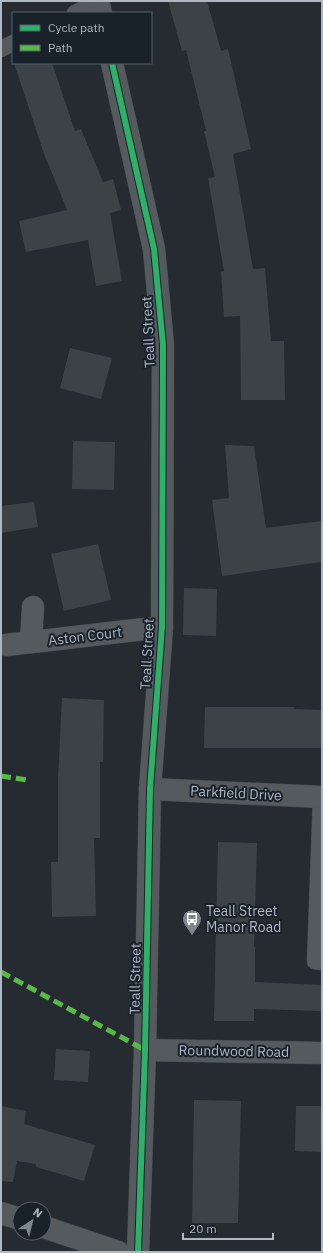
<svg xmlns="http://www.w3.org/2000/svg" width="323" height="1253" viewBox="0 0 323 1253" font-family="'IBM Plex Sans',sans-serif">
	<style>
		.building { fill: #3d4247 }
		.lines { fill: none; stroke-linecap: round; stroke-linejoin: round }
		.service-casing { stroke: #42474c; stroke-width: 17 }
		.minor-casing { stroke: #42474c; stroke-width: 23 }
		.tertiary-casing { stroke: #42474c; stroke-width: 23 }
		.service { stroke: #555a5f; stroke-width: 16 }
		.minor { stroke: #555a5f; stroke-width: 22 }
		.tertiary { stroke: #555a5f; stroke-width: 22 }
		.quiet { stroke: #58b947; stroke-width: 5; stroke-dasharray: 10 5; stroke-linecap: butt }
		.cycleway-casing { stroke: #19222b; stroke-width: 8 }
		.cycleway { stroke: #2db169; stroke-width: 6 }
		.labels { text-anchor: middle; stroke-width: 4; stroke-linejoin: round; paint-order: stroke }
		.street-label { font-size: 14px; fill: #aeb8c3; stroke: #19222b }
		.poi-label { font-size: 14px; fill: #aeb8c3; stroke: #19222b; text-anchor: start }
	</style>
	<rect width="100%" height="100%" fill="#252b31"/>
	<g class="building">
		<polygon points="168,1 207,1 221,51 228,49 251,149 233,154 253,269 265,268 271,341 284,341 285,400 241,400 240,316 224,317 221,272 224,271 208,178 215,177 204,131 206,131 186,50 182,51"/>
		<polygon points="14,63 52,63 75,131 81,129 103,182 113,179 121,210 110,213 122,281 96,286 88,240 26,252 19,221 67,210 43,151"/>
		<polygon points="70,348 112,358 101,399 60,388"/>
		<polygon points="73,441 115,442 114,490 72,489"/>
		<polygon points="225,445 254,446 266,528 322,521 322,562 222,576 212,500 229,498"/>
		<polygon points="34,502 38,527 1,533 1,506"/>
		<polygon points="98,544 111,600 64,611 51,554"/>
		<polygon points="184,588 217,589 216,636 183,635"/>
		<polygon points="62,698 104,700 103,762 100,762 100,838 94,838 96,916 52,917 51,862 58,862 58,779"/>
		<polygon points="205,707 294,707 294,709 322,710 322,748 204,748"/>
		<polygon points="218,842 257,843 254,947 255,947 255,982 322,985 322,1011 254,1009 254,1021 214,1021"/>
		<polygon points="56,1049 90,1051 88,1082 54,1080"/>
		<polygon points="194,1100 241,1101 238,1223 192,1223"/>
		<polygon points="1,1106 26,1111 24,1124 95,1145 84,1181 36,1167 36,1164 17,1161 13,1182 1,1181"/>
		<polygon points="296,1106 322,1106 322,1152 295,1151"/>
	</g>
	<g class="lines">
		<defs>
			<g id="service">
				<polyline points="75,13 98,2"/>
				<polyline points="1,49 13,43"/>
				<polyline points="321,797 315,961 322,962"/>
			</g>
			<g id="minor">
				<polyline points="31,642 33,607"/>
				<polyline points="6,645 162,627"/>
				<polyline points="150,789 322,797"/>
				<polyline points="145,1050 322,1053"/>
				<polyline points="1,1213 20,1219"/>
				<polyline points="44,1227 118,1252"/>
			</g>
			<g id="tertiary">
				<polyline points="98,1 101,13"/>
				<polyline points="112,63 154,249 163,345 162,627 150,789 145,1050 138,1252"/>
			</g>
		</defs>
		<use href="#service" class="service-casing"/>
		<use href="#minor" class="minor-casing"/>
		<use href="#tertiary" class="tertiary-casing"/>
		<use href="#service" class="service"/>
		<use href="#minor" class="minor"/>
		<use href="#tertiary" class="tertiary"/>
		<g class="quiet">
			<polyline points="1,776 27,780"/>
			<polyline points="1,972 145,1050"/>
		</g>
		<defs>
			<polyline id="cycleway" points="112,63 154,249 163,345 162,627 150,789 145,1050 138,1252"/>
		</defs>
		<use href="#cycleway" class="cycleway-casing"/>
		<use href="#cycleway" class="cycleway"/>
	</g>
	<defs>
		<symbol id="bus-pin" viewBox="-11 -11 22 30"><path d="M0 17L-7.5 6A9.5 9.5 0 1 1 7.5 6Z" fill="#7e8790" stroke="#19222b"/><path d="M-5-6H5V4H4V6H2V4H-2V6H-4V4H-5ZM-3.5-4V0h7V-4ZM-3.5 1.2v1.5H-2V1.2ZM2 1.2v1.5H3.5V1.2Z" fill="#fff"/></symbol>
	</defs>
	<g fill-rule="evenodd">
		<use href="#bus-pin" x="181" y="908" width="22" height="30"/>
	</g>
	<g class="labels">
		<g class="street-label">
			<text transform="translate(148 332) rotate(-93)" y="5">Teall Street</text>
			<text transform="translate(85 636) rotate(-7)" y="5">Aston Court</text>
			<text transform="translate(147 654) rotate(-87)" y="5">Teall Street</text>
			<text transform="translate(236 793) rotate(3)" y="5">Parkfield Drive</text>
			<text transform="translate(135 979) rotate(-89)" y="5">Teall Street</text>
			<text transform="translate(234 1051) rotate(1)" y="5">Roundwood Road</text>
		</g>
		<g class="poi-label">
			<text x="206" y="916">Teall Street<tspan x="206" dy="16">Manor Road</tspan></text>
		</g>
	</g>
	<rect width="323" height="1253" fill="none" stroke="#aeb8c3" stroke-width="4"/>
	<rect x="12" y="12" width="140" height="52" fill="#19222b" stroke="#555e68"/>
	<rect x="20" y="25" width="20" height="6" fill="#2db169" stroke="#555e68"/>
	<text x="48" y="32" font-size="12" fill="#aeb8c3">Cycle path</text>
	<rect x="20" y="45" width="20" height="6" fill="#58b947" stroke="#555e68"/>
	<text x="48" y="52" font-size="12" fill="#aeb8c3">Path</text>
	<g transform="translate(32 1221) rotate(35)"><circle r="19" fill="#19222b" stroke="#555e68"/>
	<path d="M0-3L7 15L0 10L-7 15Z" fill="#7e8790"/>
	<text y="-6" font-size="11" font-weight="bold" text-anchor="middle" fill="#aeb8c3">N</text>
	</g>
	<path d="M183 1233v6h90v-6" fill="none" stroke="#aeb8c3" stroke-width="2"/>
	<text x="189" y="1233" font-size="12" fill="#aeb8c3" stroke="#19222b" stroke-width="3" paint-order="stroke">20 m</text>
</svg>
